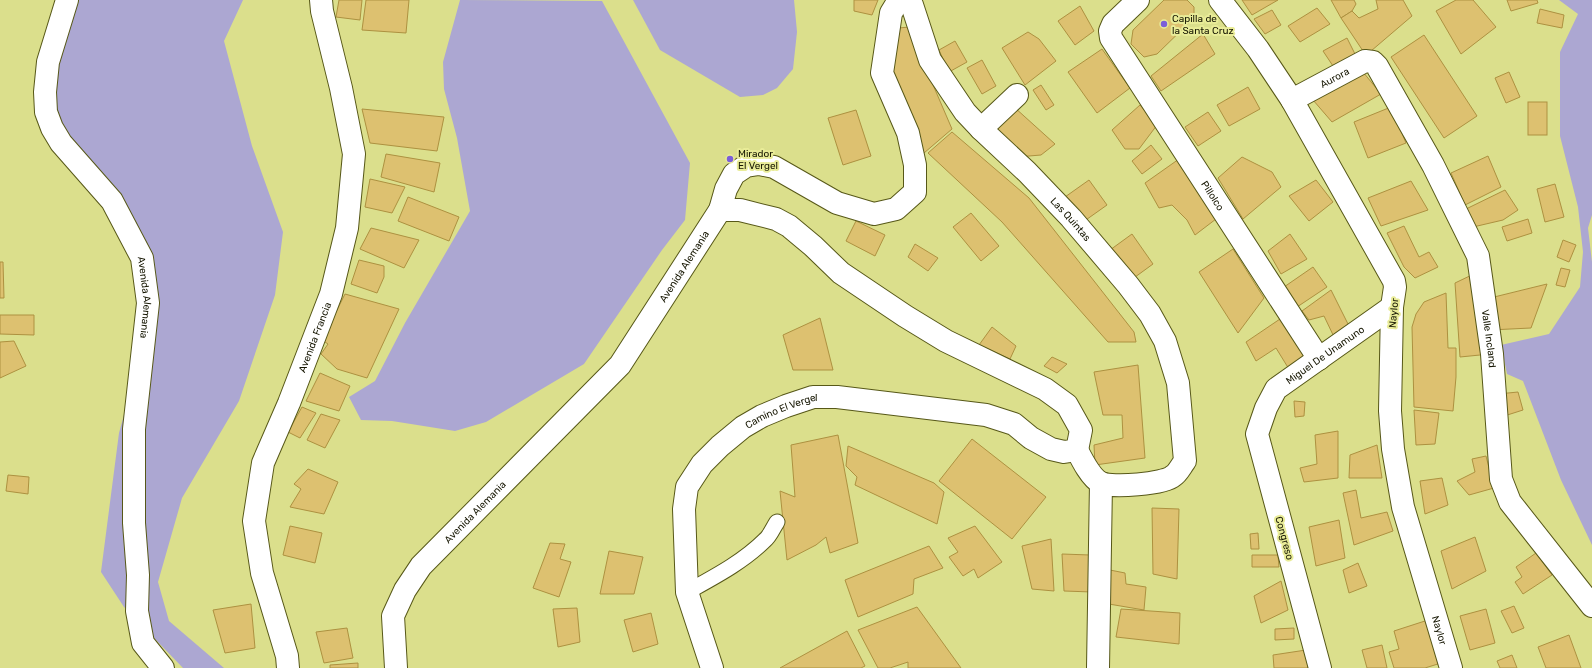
<svg xmlns="http://www.w3.org/2000/svg" width="1592" height="668" viewBox="0 0 1592 668" font-family="Rubik,sans-serif">
	<style>
		.green { fill: #aca7d2 }
		.building { fill: #ddc170; stroke: #ad9140 }
		.lines { fill: none; stroke-linecap: round; stroke-linejoin: round }
		.service-casing { stroke: #575818; stroke-width: 17 }
		.minor-casing { stroke: #575818; stroke-width: 24 }
		.tertiary-casing { stroke: #575818; stroke-width: 24 }
		.secondary-casing { stroke: #575818; stroke-width: 24 }
		.service { stroke: #fff; stroke-width: 15 }
		.minor { stroke: #fff; stroke-width: 22 }
		.tertiary { stroke: #fff; stroke-width: 22 }
		.secondary { stroke: #fff; stroke-width: 22 }
		.poi-dot { fill: #7b5ed9; stroke: #e9ec98; stroke-width: 1.5 }
		.labels { text-anchor: middle; stroke-width: 4; stroke-linejoin: round; paint-order: stroke }
		.poi-label { font-size: 10px; fill: #151500; stroke: #e9ec98; text-anchor: start }
		.street-label { font-size: 10px; fill: #151500; stroke: #e9ec98 }
	</style>
	<rect width="100%" height="100%" fill="#dbdf8c"/>
	<g class="green">
		<polygon points="79,0 243,0 224,41 252,146 283,232 275,295 239,401 182,498 158,582 169,621 224,668 183,668 124,607 101,572 119,433 147,331 141,265 41,103"/>
		<polygon points="460,0 602,1 690,163 685,220 662,250 584,364 486,422 455,431 392,421 361,420 349,397 375,381 405,323 470,211 457,138 444,89 443,62"/>
		<polygon points="633,0 794,0 797,32 793,69 777,88 763,95 740,97 660,50"/>
		<polygon points="1559,0 1592,0 1592,215 1588,228 1592,262 1592,545 1561,480 1523,381 1507,374 1501,345 1549,334 1580,287 1583,252 1578,207 1560,136 1560,52 1578,14"/>
	</g>
	<g class="building">
		<polygon points="339,0 362,0 360,20 336,17"/>
		<polygon points="366,0 409,0 406,33 362,30"/>
		<polygon points="854,0 878,0 872,15 854,11"/>
		<polygon points="1164,0 1187,0 1194,7 1194,18 1157,54 1144,57 1131,44 1133,30"/>
		<polygon points="1242,0 1278,0 1252,15"/>
		<polygon points="1331,0 1354,0 1356,4 1352,11 1341,18"/>
		<polygon points="1376,0 1403,0 1412,16 1371,51 1365,54 1341,18 1352,11 1359,18 1378,9"/>
		<polygon points="1456,0 1473,0 1496,27 1461,54 1436,11"/>
		<polygon points="1507,0 1537,0 1538,3 1511,11"/>
		<polygon points="1080,6 1094,31 1075,45 1058,21"/>
		<polygon points="1317,8 1330,24 1300,42 1288,26"/>
		<polygon points="1540,9 1564,15 1562,28 1537,23"/>
		<polygon points="1272,10 1281,25 1265,34 1254,19"/>
		<polygon points="910,27 921,57 952,129 924,153 914,147 890,65 898,28"/>
		<polygon points="1028,32 1039,39 1056,61 1025,85 1002,48"/>
		<polygon points="1203,34 1215,54 1161,91 1151,76"/>
		<polygon points="1424,35 1477,116 1444,138 1391,57"/>
		<polygon points="1347,38 1357,58 1335,69 1323,51"/>
		<polygon points="955,41 967,62 949,72 939,50"/>
		<polygon points="1102,49 1130,88 1097,113 1068,72"/>
		<polygon points="982,60 996,86 982,94 967,68"/>
		<polygon points="1363,72 1381,94 1332,122 1313,100"/>
		<polygon points="1509,72 1520,97 1506,103 1495,78"/>
		<polygon points="1041,85 1054,105 1046,110 1033,90"/>
		<polygon points="1248,87 1260,109 1229,126 1217,105"/>
		<rect x="1528" y="102" width="19" height="33"/>
		<polygon points="1140,105 1157,125 1139,149 1125,149 1112,130"/>
		<polygon points="1014,107 1055,144 1041,155 1017,157 993,126"/>
		<polygon points="1391,107 1406,143 1368,158 1354,122"/>
		<polygon points="362,109 444,117 437,151 370,143"/>
		<polygon points="856,110 871,156 843,165 828,118"/>
		<polygon points="1208,112 1221,131 1198,146 1185,127"/>
		<polygon points="952,132 1029,198 1134,332 1136,342 1108,342 1002,222 928,153"/>
		<polygon points="1151,145 1162,159 1142,174 1132,161"/>
		<polygon points="386,154 440,163 434,192 381,177"/>
		<polygon points="1488,156 1501,187 1465,205 1451,173"/>
		<polygon points="1242,157 1272,172 1281,187 1243,219 1218,178"/>
		<polygon points="1179,159 1216,219 1195,235 1187,220 1172,205 1159,208 1145,183"/>
		<polygon points="370,179 405,187 392,213 365,207"/>
		<polygon points="1089,180 1107,205 1083,222 1065,197"/>
		<polygon points="1316,180 1333,202 1309,221 1289,196"/>
		<polygon points="1411,181 1428,210 1381,226 1368,198"/>
		<polygon points="1555,184 1564,217 1545,222 1537,189"/>
		<polygon points="1505,190 1518,210 1503,220 1473,227 1466,209"/>
		<polygon points="408,197 459,217 449,241 398,221"/>
		<polygon points="971,213 999,246 981,261 953,227"/>
		<polygon points="1528,219 1532,233 1507,241 1502,227"/>
		<polygon points="856,221 885,235 875,256 846,241"/>
		<polygon points="1404,226 1419,257 1429,252 1438,267 1415,278 1404,267 1387,233"/>
		<polygon points="371,228 419,240 404,268 360,249"/>
		<polygon points="1132,234 1153,264 1131,280 1110,250"/>
		<polygon points="1290,234 1307,259 1281,274 1268,251"/>
		<polygon points="1563,240 1576,245 1569,262 1557,257"/>
		<polygon points="915,244 938,258 928,271 908,257"/>
		<polygon points="1233,249 1264,298 1238,333 1199,272"/>
		<polygon points="359,260 384,266 384,277 377,293 351,284"/>
		<polygon points="0,262 3,262 4,298 0,298"/>
		<polygon points="1313,267 1327,287 1297,307 1284,287"/>
		<polygon points="1561,268 1570,270 1565,287 1556,285"/>
		<polygon points="1478,272 1490,354 1460,357 1455,283"/>
		<polygon points="1547,284 1531,328 1490,330 1486,299"/>
		<polygon points="1331,290 1351,330 1335,339 1324,316 1309,320 1302,311"/>
		<polygon points="1446,293 1448,348 1456,348 1456,377 1453,411 1414,407 1412,327 1416,314 1424,302"/>
		<polygon points="345,294 399,309 367,378 337,369 321,354 328,344 322,340"/>
		<polygon points="0,315 34,315 34,335 0,334"/>
		<polygon points="820,318 833,370 793,370 783,335"/>
		<polygon points="1280,319 1310,362 1292,374 1276,348 1256,361 1246,342"/>
		<polygon points="992,327 1016,346 1010,359 979,345"/>
		<polygon points="14,341 26,366 0,378 0,342"/>
		<polygon points="1052,357 1067,364 1057,373 1044,366"/>
		<polygon points="1138,365 1145,458 1095,465 1094,445 1123,438 1122,415 1103,415 1094,372"/>
		<polygon points="320,373 350,386 339,411 306,401"/>
		<polygon points="1518,392 1523,410 1501,417 1498,394"/>
		<polygon points="1294,401 1305,402 1304,416 1295,417"/>
		<polygon points="302,407 316,413 300,438 288,432"/>
		<polygon points="1414,410 1439,413 1435,444 1416,445"/>
		<polygon points="321,414 340,420 325,448 307,440"/>
		<polygon points="1338,431 1338,478 1304,482 1300,468 1317,464 1315,435"/>
		<polygon points="838,435 858,543 830,553 826,537 816,545 787,560 780,491 795,497 791,445"/>
		<polygon points="972,439 1046,497 1012,539 939,481"/>
		<polygon points="1377,445 1382,478 1349,478 1350,455"/>
		<polygon points="848,446 934,483 944,492 937,524 855,485 857,477 846,466"/>
		<polygon points="1486,456 1494,488 1469,495 1457,481 1475,472 1472,459"/>
		<polygon points="308,469 338,482 324,514 290,507 301,489 294,484"/>
		<polygon points="8,475 29,477 28,494 6,491"/>
		<polygon points="1442,478 1448,505 1425,514 1420,481"/>
		<polygon points="1356,490 1361,518 1387,512 1393,531 1354,545 1343,493"/>
		<polygon points="1152,508 1179,509 1177,579 1153,574"/>
		<polygon points="1339,520 1345,558 1316,566 1309,527"/>
		<polygon points="290,526 322,533 315,563 283,555"/>
		<polygon points="975,526 1002,562 978,578 974,569 963,576 949,557 958,552 948,538"/>
		<polygon points="1258,533 1259,549 1251,549 1250,534"/>
		<polygon points="1475,537 1486,571 1452,589 1441,551"/>
		<polygon points="1051,539 1054,591 1032,589 1022,546"/>
		<polygon points="550,543 565,544 560,559 571,562 559,597 533,588"/>
		<polygon points="929,546 943,568 914,579 913,594 858,617 845,580"/>
		<polygon points="609,551 643,557 634,594 600,594"/>
		<polygon points="1536,553 1552,575 1523,594 1515,582 1522,577 1516,567"/>
		<polygon points="1062,554 1090,555 1092,592 1064,591"/>
		<polygon points="1252,555 1278,555 1279,567 1252,567"/>
		<polygon points="1358,563 1367,586 1349,593 1343,570"/>
		<polygon points="1100,568 1125,573 1126,584 1146,587 1144,610 1103,603"/>
		<polygon points="1281,581 1288,610 1261,623 1254,596"/>
		<polygon points="251,604 255,648 225,653 213,610"/>
		<polygon points="1514,606 1524,628 1512,633 1501,611"/>
		<polygon points="917,607 961,668 908,668 908,662 890,668 878,668 858,630"/>
		<polygon points="577,608 580,642 558,647 553,609"/>
		<polygon points="1121,609 1180,613 1179,644 1116,637"/>
		<polygon points="1486,609 1495,643 1470,650 1460,616"/>
		<polygon points="651,613 658,644 633,652 624,620"/>
		<polygon points="1428,620 1441,663 1425,668 1394,668 1389,652 1399,649 1394,631"/>
		<polygon points="347,628 353,658 324,663 316,632"/>
		<polygon points="1294,628 1294,639 1275,640 1275,629"/>
		<polygon points="847,631 865,666 861,668 780,668"/>
		<polygon points="1569,635 1581,668 1546,668 1538,647"/>
		<polygon points="1382,645 1387,668 1367,668 1362,650"/>
		<polygon points="1306,650 1308,668 1274,668 1273,655"/>
		<polygon points="1512,655 1517,668 1500,668 1497,661"/>
		<polygon points="358,663 358,668 330,668 330,665"/>
	</g>
	<g class="lines">
		<defs>
			<path id="service" d="M687 592C714 577 743 562 765 540 770 536 773 528 777 522"/>
			<g id="minor">
				<path id="s1" d="M909 0 912 5 930 60 965 112 981 129 1027 172 1071 218 1128 285 1150 314 1165 341 1178 383 1185 461C1181 466 1178 473 1173 476 1164 484 1112 488 1101 483 1091 478 1082 460 1077 450"/>
				<path id="s2" d="M1138 0 1113 24 1110 31 1111 38 1319 359"/>
				<path id="s3" d="M1220 0 1258 49 1292 100 1394 281 1395 287 1392 307 1390 411 1393 449 1403 507 1451 668"/>
				<path id="s4" d="M1292 100 1365 61 1373 62 1377 66 1433 165 1478 256 1492 354 1501 479 1510 502 1592 606"/>
				<polyline points="981,129 1017,95"/>
				<polyline points="1098,668 1101,483"/>
				<path id="s5" d="M1320 668 1257 434 1266 408 1276 389 1392 307"/>
			</g>
			<g id="tertiary">
				<path id="s6" d="M396 668 393 616 405 590 421 566 620 365 720 210 726 189 734 174 746 166 759 164 774 167 837 203 874 214 896 209 915 192V165L908 133 882 73 891 13 899 0"/>
				<path id="s7" d="M712 668 687 592 684 509 687 487 702 464 720 446 743 427 762 416 786 406 813 397H837L986 415 1014 424 1031 438 1051 449 1064 452 1077 450 1081 430 1067 405 1045 389 946 341 905 316 841 273 813 246 789 226 776 219 740 210H720"/>
			</g>
			<g id="secondary">
				<path id="s8" d="M67 0 48 62 45 92 46 112 52 128 61 143 112 201 142 258 148 303 134 429V523L138 575 137 611 143 643 163 668"/>
				<path id="s9" d="M288 668 287 656 262 573 254 521 263 463 289 403 331 294 347 228 354 154 341 88 322 11 321 0"/>
			</g>
		</defs>
		<use href="#service" class="service-casing"/>
		<use href="#minor" class="minor-casing"/>
		<use href="#tertiary" class="tertiary-casing"/>
		<use href="#secondary" class="secondary-casing"/>
		<use href="#service" class="service"/>
		<use href="#minor" class="minor"/>
		<use href="#tertiary" class="tertiary"/>
		<use href="#secondary" class="secondary"/>
	</g>
	<g class="poi-dot">
		<circle cx="1164" cy="24" r="4"/>
		<circle cx="730" cy="159" r="4"/>
	</g>
	<g class="labels">
		<g class="poi-label">
			<text x="1172" y="22">Capilla de<tspan x="1172" dy="12">la Santa Cruz</tspan></text>
			<text x="738" y="157">Mirador<tspan x="738" dy="12">El Vergel</tspan></text>
		</g>
		<g class="street-label">
			<text dy="4" stroke="none"><textPath href="#s4" startOffset="48">Aurora</textPath></text>
			<text dy="4" stroke="none"><textPath href="#s2" startOffset="237">Pillolco</textPath></text>
			<text dy="4" stroke="none"><textPath href="#s1" startOffset="277">Las Quintas</textPath></text>
			<text dy="4" stroke="none"><textPath href="#s6" startOffset="510">Avenida Alemania</textPath></text>
			<text dy="4" stroke="none"><textPath href="#s8" startOffset="331">Avenida Alemania</textPath></text>
			<text transform="translate(1393 313) rotate(-85)" y="4">Naylor</text>
			<text dy="4" stroke="none"><textPath href="#s9" startOffset="346">Avenida Francia</textPath></text>
			<text dy="4" stroke="none"><textPath href="#s4" startOffset="395">Valle Incland</textPath></text>
			<text dy="4" stroke="none"><textPath href="#s5" startOffset="351">Miguel De Unamuno</textPath></text>
			<text dy="4" stroke="none"><textPath href="#s7" startOffset="310">Camino El Vergel</textPath></text>
			<text dy="4" stroke="none"><textPath href="#s6" startOffset="186">Avenida Alemania</textPath></text>
			<text transform="translate(1285 538) rotate(75)" y="4">Congreso</text>
			<text dy="4" stroke="none"><textPath href="#s3" startOffset="687">Naylor</textPath></text>
		</g>
	</g>
</svg>
